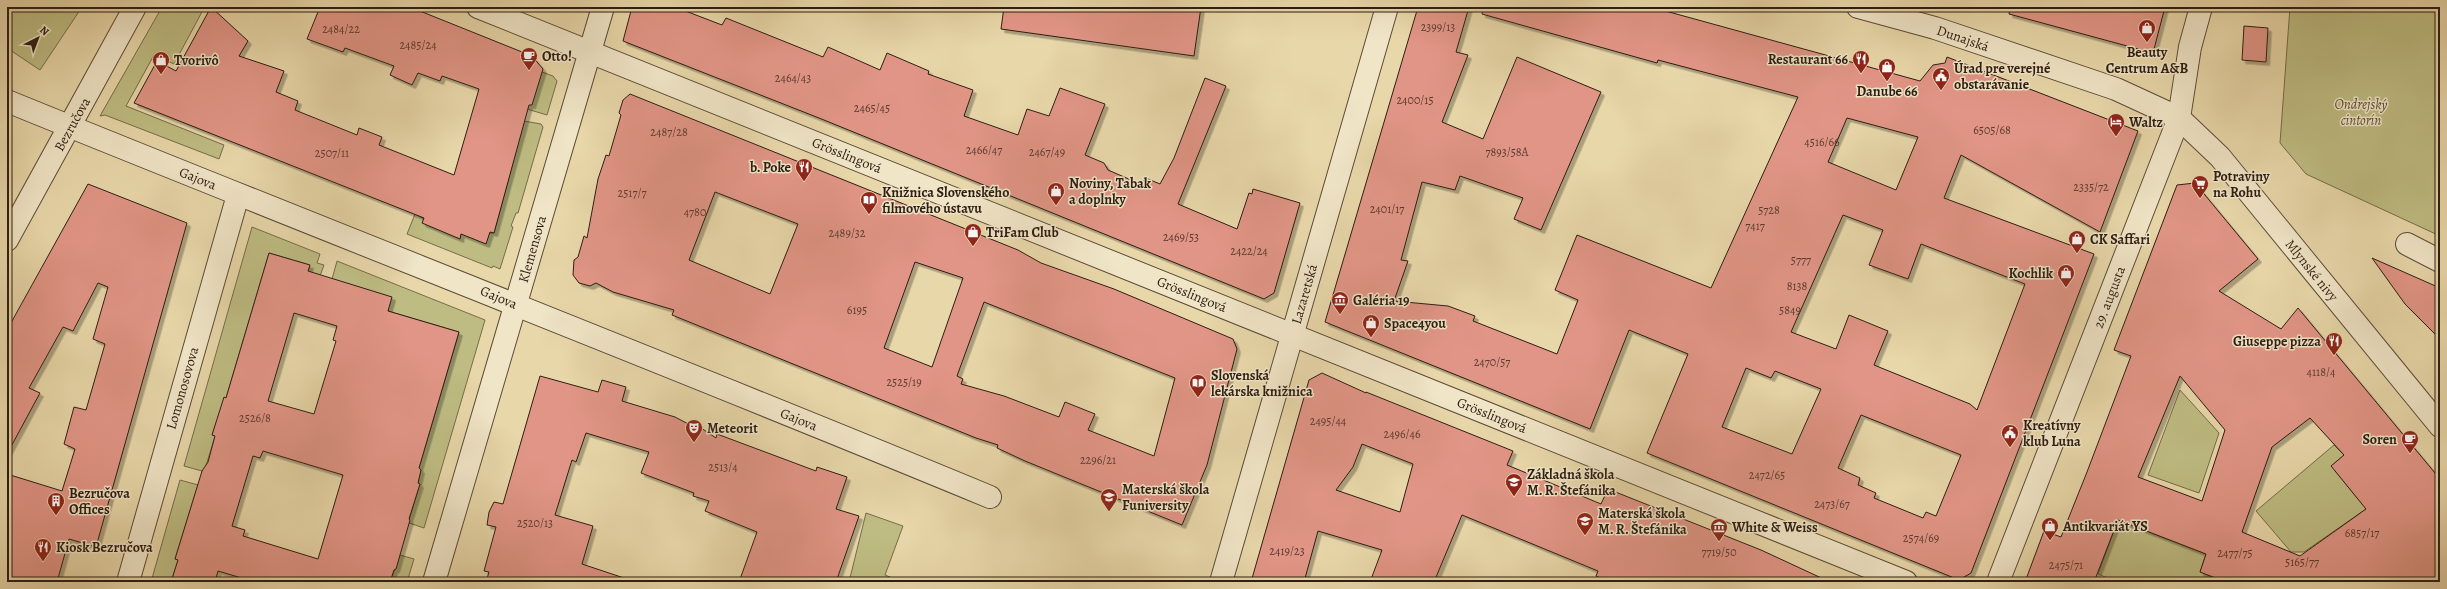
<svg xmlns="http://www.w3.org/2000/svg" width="2447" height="589" viewBox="0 0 2447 589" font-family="Alegreya,serif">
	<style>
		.green { fill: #bebc82; stroke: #766c4a }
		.building { fill: #e19586; stroke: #2d1d13; fill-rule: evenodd; filter: url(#shadow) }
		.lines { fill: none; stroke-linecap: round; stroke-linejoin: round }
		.minor-casing { stroke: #5c4c38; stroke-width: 24 }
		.tertiary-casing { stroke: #5c4c38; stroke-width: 24 }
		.minor { stroke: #f0e5c7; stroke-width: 22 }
		.tertiary { stroke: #f0e5c7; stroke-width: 22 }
		.labels { text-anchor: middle; stroke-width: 3; stroke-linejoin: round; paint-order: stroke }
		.number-label { font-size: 12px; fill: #5a3b30 }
		.street-label { font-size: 14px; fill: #2d1d13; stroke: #f0e5c7 }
		.poi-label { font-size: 14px; font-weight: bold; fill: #2d1d13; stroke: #f0e5c7; text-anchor: start }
		.park-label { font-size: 14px; font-style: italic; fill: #584d34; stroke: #f0e5c7 }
	</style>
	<defs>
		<filter id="shadow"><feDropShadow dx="3.5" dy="3.5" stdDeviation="0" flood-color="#0004"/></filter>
	</defs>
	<rect width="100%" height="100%" fill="#e8d7a9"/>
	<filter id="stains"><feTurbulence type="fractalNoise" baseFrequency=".005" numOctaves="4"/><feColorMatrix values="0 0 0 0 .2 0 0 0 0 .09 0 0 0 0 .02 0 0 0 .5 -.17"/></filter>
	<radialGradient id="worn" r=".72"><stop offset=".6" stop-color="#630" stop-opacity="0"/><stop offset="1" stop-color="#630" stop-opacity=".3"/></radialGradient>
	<g class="green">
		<polygon points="7,7 82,7 40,70 7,48"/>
		<polygon points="162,7 211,7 208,12 203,10 174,64 154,55 126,106 224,145 219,159 105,115 100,116"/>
		<polygon points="2290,7 2440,7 2440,236 2306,174 2280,143"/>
		<polygon points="542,72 553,76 557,81 547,115 527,109"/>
		<polygon points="524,121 541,124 543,127 518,213 516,213 511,226 513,227 500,269 493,266 492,268 407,234 415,214 460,238 461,234 494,233"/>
		<polygon points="252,227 320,254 317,263 324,265 320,276 308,272 310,265 269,253 226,398 225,397 212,435 215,436 205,469 202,471 184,466"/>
		<polygon points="337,261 485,320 424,528 409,523 409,520 420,484 418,483 421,470 419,468 459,332 388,311 332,279"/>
		<polygon points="2180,390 2219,433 2199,493 2148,475"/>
		<polygon points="2334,445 2344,455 2332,466 2358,499 2371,489 2366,509 2304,552 2291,552 2256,511"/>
		<polygon points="180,480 198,485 175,559 178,560 171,582 151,582"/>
		<polygon points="866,513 903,526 885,575 902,582 849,582"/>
		<polygon points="2118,520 2206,554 2200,572 2225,582 2117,582 2098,574"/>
		<polygon points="400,555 414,559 407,582 390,582"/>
	</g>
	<g class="building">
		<polygon points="211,7 248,41 239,56 284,71 276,92 298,101 295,110 357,135 359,128 382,137 379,145 454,175 479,89 442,76 440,81 418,73 412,85 390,75 394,66 345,48 343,52 307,39 320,7 410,7 532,56 543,69 532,105 529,105 494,233 490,232 486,244 461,234 460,239 422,223 424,218 134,103 157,61 176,71"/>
		<polygon points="632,7 675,7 722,25 726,18 823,57 828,47 880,70 887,53 929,71 928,74 973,90 964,116 1018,135 1027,109 1049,116 1060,88 1105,104 1085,155 1104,163 1108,170 1138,183 1148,179 1160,184 1174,158 1205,78 1226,86 1178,204 1237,229 1249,193 1252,194 1253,189 1300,203 1274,293 1264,299 819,118 623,41"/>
		<polygon points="1004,7 1201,7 1194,56 1001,29"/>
		<path d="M1418 7H1469L1456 52 1468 55 1442 122 1483 139 1517 57 1601 92 1541 230 1514 219 1523 198 1460 176 1455 190 1422 182 1401 260 1408 261 1394 301 1448 306 1475 316 1473 321 1557 354 1578 300 1555 290 1577 235 1711 288 1798 97 1658 60 1657 63 1482 14 1483 7H1651L1920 81 1933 65 1945 63 1947 57 2138 131 2100 232 1961 155 1944 198 2094 254 1971 573 1959 580 1647 453 1688 354 1629 330 1590 429 1325 322ZM1847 118 1918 137 1896 190 1828 162ZM1843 215 1883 230 1869 265 1908 279 1921 244 2025 284 1977 410 1970 404 1874 365 1888 331 1849 315 1836 349 1791 332ZM1746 368 1771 378 1775 371 1821 389 1792 454 1722 427ZM1861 415 1961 455 1936 516 1926 512 1923 518 1874 498 1876 493 1858 485 1860 478 1838 468Z"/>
		<polygon points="2010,7 2165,7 2153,53 2009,14"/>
		<polygon points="2244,26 2268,28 2266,62 2242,60"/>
		<path d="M630 94 1018 250 1041 263 1114 289 1233 339 1237 349 1207 465 1182 525 1025 461 997 448 998 445 976 438 672 315 674 310 613 292 596 283 590 286 579 283 573 275 574 260 578 257 584 236 587 238 598 179 606 155 609 156 621 115 619 113 623 100ZM715 192 798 224 770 294 689 260ZM915 262 963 278 932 367 884 348ZM984 302 1175 378 1154 456 1088 430 1095 414 1065 402 1059 417 1004 396 961 384 963 379 957 376Z"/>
		<path d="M2195 183 2258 259 2219 291 2281 329 2298 308 2440 479V582H2226L2200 572 2206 554 2118 520 2094 582H2025L2044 531 2061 537 2087 472 2131 356 2114 350 2177 185ZM2180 376 2225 430 2202 501 2138 477ZM2310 418 2344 455 2331 466 2366 509 2300 556 2242 532 2272 447Z"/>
		<polygon points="88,184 187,223 96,547 69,539 57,582 7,582 7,474 62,491 75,449 64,444 74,407 86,410 105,344 93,339 108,287 98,283 73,331 63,327 29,388 40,393 7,454 7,330"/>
		<path d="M269 253 310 265 308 271 392 297 388 311 459 332 419 468 421 470 418 483 420 484 409 519 410 520 396 569 394 570 390 582H255L218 571 215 582H171L178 560 175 559 202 471 208 462 215 436 212 435 224 397 226 398ZM294 313 337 326 333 340 336 341 314 414 268 401ZM263 451 343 475 318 559 243 536 245 530 232 526 253 456 260 458Z"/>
		<polygon points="2372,258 2440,288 2440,339 2405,304"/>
		<path d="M1322 373 1366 393V392L1513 451 1507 465 1553 484 1601 504 1608 489 1761 550 1830 582H1598L1600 578 1596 576 1598 571 1462 515 1434 582H1370L1382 550 1318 531 1304 582H1251L1309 380ZM1362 444 1413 464 1400 512 1336 490 1353 467Z"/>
		<polygon points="540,376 598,392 602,380 626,387 622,401 675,417 694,427 695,424 716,438 717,434 816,471 817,467 847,477 836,509 859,516 836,582 739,582 757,532 705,511 709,501 693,496 694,493 641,473 649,452 586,433 576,462 572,460 555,515 593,526 582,564 624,578 624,582 486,582 489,572 484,571 496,527 487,525 489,512 494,502 503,504"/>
	</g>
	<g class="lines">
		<defs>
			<g id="minor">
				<polyline points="478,7 1906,582"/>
				<polyline points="1858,7 1935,28 2116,89 2179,118 1998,582"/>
				<path d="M7 101C334 234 664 362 990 497"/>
				<polyline points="7,240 135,7"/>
				<polyline points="2407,244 2440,261"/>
				<polyline points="128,582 238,195"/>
				<polyline points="434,582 603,7"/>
				<polyline points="1221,582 1387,7"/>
			</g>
			<polyline id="tertiary" points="2201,7 2190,47 2179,118 2220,157 2440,426"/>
		</defs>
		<use href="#minor" class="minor-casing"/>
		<use href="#tertiary" class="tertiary-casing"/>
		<use href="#minor" class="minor"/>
		<use href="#tertiary" class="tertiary"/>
	</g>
	<defs>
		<symbol id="shop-pin" viewBox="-11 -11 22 30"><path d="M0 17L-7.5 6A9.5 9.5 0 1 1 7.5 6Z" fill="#8f2418" stroke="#f0e5c7"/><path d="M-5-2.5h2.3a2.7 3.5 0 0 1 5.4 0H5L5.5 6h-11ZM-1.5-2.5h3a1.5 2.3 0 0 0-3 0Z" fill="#fff"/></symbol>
		<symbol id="cafe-pin" viewBox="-11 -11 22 30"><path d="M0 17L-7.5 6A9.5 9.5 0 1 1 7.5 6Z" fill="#8f2418" stroke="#f0e5c7"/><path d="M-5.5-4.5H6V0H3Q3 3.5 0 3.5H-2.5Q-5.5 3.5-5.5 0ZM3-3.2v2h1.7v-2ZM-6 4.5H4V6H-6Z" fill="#fff"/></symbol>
		<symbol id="restaurant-pin" viewBox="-11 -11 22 30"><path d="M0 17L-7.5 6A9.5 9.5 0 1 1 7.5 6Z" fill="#8f2418" stroke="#f0e5c7"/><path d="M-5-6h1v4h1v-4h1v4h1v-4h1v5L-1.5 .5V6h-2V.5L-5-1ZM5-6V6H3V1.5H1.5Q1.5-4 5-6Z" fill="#fff"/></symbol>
		<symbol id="civic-pin" viewBox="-11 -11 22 30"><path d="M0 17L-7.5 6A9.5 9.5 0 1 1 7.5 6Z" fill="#8f2418" stroke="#f0e5c7"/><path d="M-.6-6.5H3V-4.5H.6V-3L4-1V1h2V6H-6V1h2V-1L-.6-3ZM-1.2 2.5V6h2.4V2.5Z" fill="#fff"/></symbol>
		<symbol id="hotel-pin" viewBox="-11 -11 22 30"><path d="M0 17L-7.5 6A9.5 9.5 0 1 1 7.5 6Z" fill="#8f2418" stroke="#f0e5c7"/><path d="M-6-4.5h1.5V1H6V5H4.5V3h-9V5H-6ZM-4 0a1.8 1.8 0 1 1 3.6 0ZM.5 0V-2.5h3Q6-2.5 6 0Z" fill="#fff"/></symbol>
		<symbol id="supermarket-pin" viewBox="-11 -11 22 30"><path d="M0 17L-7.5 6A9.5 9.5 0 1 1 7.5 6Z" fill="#8f2418" stroke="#f0e5c7"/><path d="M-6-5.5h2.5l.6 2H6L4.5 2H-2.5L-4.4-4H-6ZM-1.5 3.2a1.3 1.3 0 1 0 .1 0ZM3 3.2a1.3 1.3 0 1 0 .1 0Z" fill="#fff"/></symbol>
		<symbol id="library-pin" viewBox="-11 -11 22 30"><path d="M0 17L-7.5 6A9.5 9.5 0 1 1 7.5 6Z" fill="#8f2418" stroke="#f0e5c7"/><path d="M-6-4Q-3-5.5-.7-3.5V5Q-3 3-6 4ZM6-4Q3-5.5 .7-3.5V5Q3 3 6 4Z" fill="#fff"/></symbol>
		<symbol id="museum-pin" viewBox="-11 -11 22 30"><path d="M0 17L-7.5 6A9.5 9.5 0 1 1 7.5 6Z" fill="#8f2418" stroke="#f0e5c7"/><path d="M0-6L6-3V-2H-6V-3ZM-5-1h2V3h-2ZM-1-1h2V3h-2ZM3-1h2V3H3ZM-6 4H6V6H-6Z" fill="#fff"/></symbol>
		<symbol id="theatre-pin" viewBox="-11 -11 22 30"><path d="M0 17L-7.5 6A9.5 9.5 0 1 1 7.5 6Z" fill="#8f2418" stroke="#f0e5c7"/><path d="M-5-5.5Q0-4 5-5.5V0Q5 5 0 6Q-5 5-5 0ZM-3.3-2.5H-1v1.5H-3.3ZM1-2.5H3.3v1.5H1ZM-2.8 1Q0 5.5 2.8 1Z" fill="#fff"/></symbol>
		<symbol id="school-pin" viewBox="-11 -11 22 30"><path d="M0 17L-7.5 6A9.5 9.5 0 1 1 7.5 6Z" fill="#8f2418" stroke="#f0e5c7"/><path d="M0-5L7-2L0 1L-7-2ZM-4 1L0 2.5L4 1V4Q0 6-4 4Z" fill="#fff"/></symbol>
		<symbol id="building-pin" viewBox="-11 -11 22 30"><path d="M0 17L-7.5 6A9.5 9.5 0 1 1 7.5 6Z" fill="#8f2418" stroke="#f0e5c7"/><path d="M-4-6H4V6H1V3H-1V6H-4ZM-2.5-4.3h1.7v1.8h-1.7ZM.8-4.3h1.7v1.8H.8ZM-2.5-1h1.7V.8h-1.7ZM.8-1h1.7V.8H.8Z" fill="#fff"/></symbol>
	</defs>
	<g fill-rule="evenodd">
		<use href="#shop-pin" x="2137" y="18" width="20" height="27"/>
		<use href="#cafe-pin" x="519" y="46" width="20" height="27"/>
		<use href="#restaurant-pin" x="1851" y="49" width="20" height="27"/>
		<use href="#shop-pin" x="151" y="50" width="20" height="27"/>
		<use href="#shop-pin" x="1877" y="57" width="20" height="27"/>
		<use href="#civic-pin" x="1931" y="66" width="20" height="27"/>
		<use href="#hotel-pin" x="2106" y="112" width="20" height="27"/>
		<use href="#restaurant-pin" x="794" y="157" width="20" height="27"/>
		<use href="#supermarket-pin" x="2190" y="174" width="20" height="27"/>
		<use href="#shop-pin" x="1046" y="181" width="20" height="27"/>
		<use href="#library-pin" x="859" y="190" width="20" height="27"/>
		<use href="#shop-pin" x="963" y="222" width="20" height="27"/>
		<use href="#shop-pin" x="2067" y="229" width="20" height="27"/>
		<use href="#shop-pin" x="2056" y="263" width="20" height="27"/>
		<use href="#museum-pin" x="1330" y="290" width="20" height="27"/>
		<use href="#shop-pin" x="1361" y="313" width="20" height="27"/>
		<use href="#restaurant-pin" x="2324" y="331" width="20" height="27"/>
		<use href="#library-pin" x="1188" y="373" width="20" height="27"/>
		<use href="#theatre-pin" x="684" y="418" width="20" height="27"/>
		<use href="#civic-pin" x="2000" y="423" width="20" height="27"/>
		<use href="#cafe-pin" x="2400" y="429" width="20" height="27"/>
		<use href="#school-pin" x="1504" y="472" width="20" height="27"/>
		<use href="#school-pin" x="1099" y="487" width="20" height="27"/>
		<use href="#building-pin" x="46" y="491" width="20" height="27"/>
		<use href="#school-pin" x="1575" y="511" width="20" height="27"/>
		<use href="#shop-pin" x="2040" y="516" width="20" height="27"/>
		<use href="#museum-pin" x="1709" y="517" width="20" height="27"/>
		<use href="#restaurant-pin" x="33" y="537" width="20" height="27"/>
	</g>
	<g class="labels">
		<g class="number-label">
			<text x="1438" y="31">2399/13</text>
			<text x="341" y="33">2484/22</text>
			<text x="418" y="49">2485/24</text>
			<text x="793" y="82">2464/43</text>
			<text x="1415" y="104">2400/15</text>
			<text x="872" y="112">2465/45</text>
			<text x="1992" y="134">6505/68</text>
			<text x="669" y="136">2487/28</text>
			<text x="1822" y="146">4516/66</text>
			<text x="984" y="154">2466/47</text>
			<text x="1047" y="156">2467/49</text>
			<text x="1507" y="156">7893/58A</text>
			<text x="332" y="157">2507/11</text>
			<text x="2091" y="191">2335/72</text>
			<text x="632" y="197">2517/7</text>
			<text x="1387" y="213">2401/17</text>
			<text x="1769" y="214">5728</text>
			<text x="695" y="216">4780</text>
			<text x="1755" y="230">7417</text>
			<text x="847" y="237">2489/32</text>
			<text x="1181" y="241">2469/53</text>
			<text x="1249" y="255">2422/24</text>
			<text x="1801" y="264">5777</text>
			<text x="1797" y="290">8138</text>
			<text x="857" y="314">6195</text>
			<text x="1790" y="314">5849</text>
			<text x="1492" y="366">2470/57</text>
			<text x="2321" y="376">4118/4</text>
			<text x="904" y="386">2525/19</text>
			<text x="255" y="422">2526/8</text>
			<text x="1328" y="425">2495/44</text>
			<text x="1402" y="438">2496/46</text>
			<text x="1098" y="464">2296/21</text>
			<text x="723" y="471">2513/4</text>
			<text x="1767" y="479">2472/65</text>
			<text x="1832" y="508">2473/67</text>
			<text x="535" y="527">2520/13</text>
			<text x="2362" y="537">6857/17</text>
			<text x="1921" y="542">2574/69</text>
			<text x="1287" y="555">2419/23</text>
			<text x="1719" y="556">7719/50</text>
			<text x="2235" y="557">2477/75</text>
			<text x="2302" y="566">5165/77</text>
			<text x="2066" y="569">2475/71</text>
		</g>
		<g class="street-label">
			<text transform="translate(1963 38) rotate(19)" y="5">Dunajská</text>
			<text transform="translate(72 124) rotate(-61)" y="5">Bezručova</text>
			<text transform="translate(847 155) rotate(22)" y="5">Grösslingová</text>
			<text transform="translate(198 178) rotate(22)" y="5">Gajova</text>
			<text transform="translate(532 249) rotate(-74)" y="5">Klemensova</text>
			<text transform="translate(2312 270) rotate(51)" y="5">Mlynské nivy</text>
			<text transform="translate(1192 294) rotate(22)" y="5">Grösslingová</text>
			<text transform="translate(1304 294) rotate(-74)" y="5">Lazaretská</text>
			<text transform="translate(499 297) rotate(23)" y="5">Gajova</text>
			<text transform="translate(2109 297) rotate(-69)" y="5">29. augusta</text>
			<text transform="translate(182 388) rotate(-74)" y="5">Lomonosovova</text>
			<text transform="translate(1492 415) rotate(22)" y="5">Grösslingová</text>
			<text transform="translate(799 419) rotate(22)" y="5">Gajova</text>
		</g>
		<g class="poi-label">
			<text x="2147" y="57" text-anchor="middle">Beauty<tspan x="2147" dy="16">Centrum A&amp;B</tspan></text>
			<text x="542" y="61">Otto!</text>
			<text x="1848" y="64" text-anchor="end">Restaurant 66</text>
			<text x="174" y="65">Tvorivô</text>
			<text x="1954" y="73">Úrad pre verejné<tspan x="1954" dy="16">obstarávanie</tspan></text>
			<text x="1887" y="96" text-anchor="middle">Danube 66</text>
			<text x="2129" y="127">Waltz</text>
			<text x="791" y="172" text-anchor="end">b. Poke</text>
			<text x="2213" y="181">Potraviny<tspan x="2213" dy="16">na Rohu</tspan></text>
			<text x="1069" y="188">Noviny, Tabak<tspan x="1069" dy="16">a doplnky</tspan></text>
			<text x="882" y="197">Knižnica Slovenského<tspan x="882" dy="16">filmového ústavu</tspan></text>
			<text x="986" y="237">TriFam Club</text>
			<text x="2090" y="244">CK Saffari</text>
			<text x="2053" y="278" text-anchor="end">Kochlik</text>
			<text x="1353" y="305">Galéria 19</text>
			<text x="1384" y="328">Space4you</text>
			<text x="2321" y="346" text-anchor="end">Giuseppe pizza</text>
			<text x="1211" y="380">Slovenská<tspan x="1211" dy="16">lekárska knižnica</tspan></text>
			<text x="2023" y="430">Kreatívny<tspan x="2023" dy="16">klub Luna</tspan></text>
			<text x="707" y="433">Meteorit</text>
			<text x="2397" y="444" text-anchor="end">Soren</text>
			<text x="1527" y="479">Základná škola<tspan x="1527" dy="16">M. R. Štefánika</tspan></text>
			<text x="1122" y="494">Materská škola<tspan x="1122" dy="16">Funiversity</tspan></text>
			<text x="69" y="498">Bezručova<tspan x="69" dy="16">Offices</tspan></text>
			<text x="1598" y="518">Materská škola<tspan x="1598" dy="16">M. R. Štefánika</tspan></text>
			<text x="2063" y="531">Antikvariát YS</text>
			<text x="1732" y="532">White &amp; Weiss</text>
			<text x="56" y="552">Kiosk Bezručova</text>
		</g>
		<g class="park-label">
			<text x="2361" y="109">Ondrejský<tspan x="2361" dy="16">cintorín</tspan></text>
		</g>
	</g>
	<rect width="2447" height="589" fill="none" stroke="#e8d7a9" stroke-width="24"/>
	<rect x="8" y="8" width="2431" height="573" fill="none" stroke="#2d1d13" stroke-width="2"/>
	<rect x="12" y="12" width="2423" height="565" fill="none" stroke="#2d1d13"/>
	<g transform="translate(38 38) rotate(42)" stroke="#f0e5c7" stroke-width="3" paint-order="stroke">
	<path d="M0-3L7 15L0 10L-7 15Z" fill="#2d1d13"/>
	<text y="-6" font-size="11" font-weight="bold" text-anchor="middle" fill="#2d1d13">N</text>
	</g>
	<rect width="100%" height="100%" filter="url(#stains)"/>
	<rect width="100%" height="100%" fill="url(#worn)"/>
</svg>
